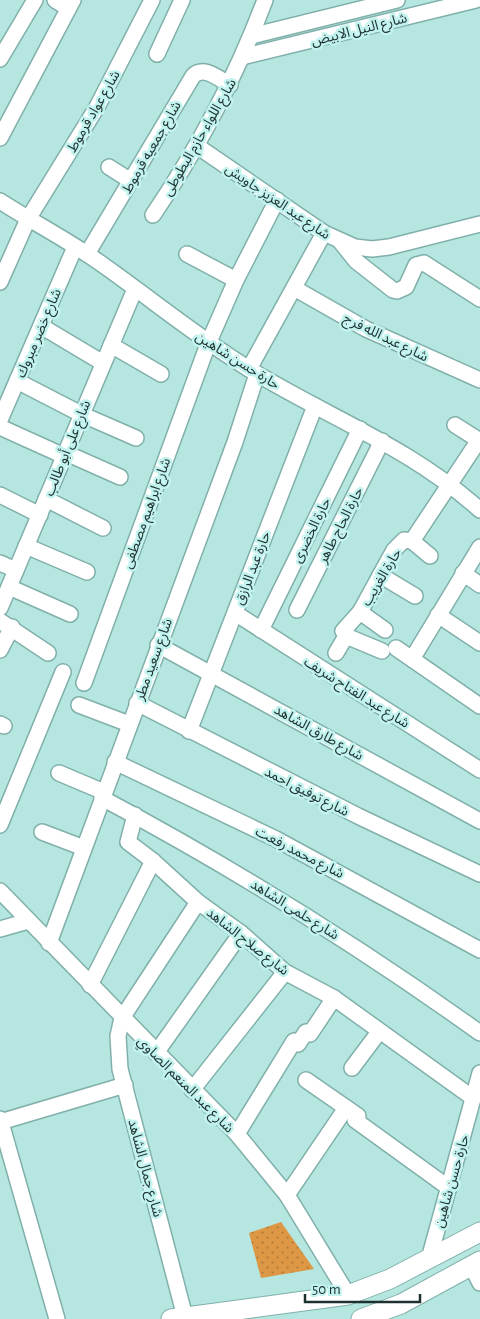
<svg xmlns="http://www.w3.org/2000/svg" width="480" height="1319" viewBox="0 0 480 1319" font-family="'Alegreya Sans','Noto Sans Arabic',sans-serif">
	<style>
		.grass { fill: url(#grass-dots) }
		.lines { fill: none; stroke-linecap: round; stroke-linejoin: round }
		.minor-casing { stroke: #81b0ab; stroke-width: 18 }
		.major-casing { stroke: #81b0ab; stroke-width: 21 }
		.minor { stroke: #fff; stroke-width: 15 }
		.major { stroke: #fff; stroke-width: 19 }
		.labels { text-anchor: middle; stroke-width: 5; stroke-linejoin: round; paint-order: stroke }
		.street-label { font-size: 14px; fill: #1e3130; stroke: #c2f3ee }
	</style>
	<defs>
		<pattern id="grass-dots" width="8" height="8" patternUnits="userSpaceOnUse" patternTransform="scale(1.25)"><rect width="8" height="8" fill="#dd9745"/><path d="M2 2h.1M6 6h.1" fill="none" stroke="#b37c3a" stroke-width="1.8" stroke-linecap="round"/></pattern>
	</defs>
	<rect width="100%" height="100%" fill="#b5e6e0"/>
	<polygon class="grass" points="281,1222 314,1269 261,1278 249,1233"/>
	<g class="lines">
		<defs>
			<g id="minor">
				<polyline points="55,0 68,8"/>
				<polyline points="251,36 397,0"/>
				<polyline points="157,54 182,0"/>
				<polyline points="242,57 476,0"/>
				<polyline points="0,59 35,0"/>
				<polyline points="0,138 73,0"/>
				<polyline points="197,146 324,233 355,247 372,249 389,247 480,224"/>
				<polyline points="109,167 131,181"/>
				<path d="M0 201C34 223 70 241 103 265 154 301 201 340 254 372 332 419 411 448 480 510"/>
				<path d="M153 215C199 147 236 77 265 0"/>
				<polyline points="340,241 356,261 393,290 397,291 406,287 416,265 424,263 480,299"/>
				<path d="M87 254 193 76C204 65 219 79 230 85"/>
				<polyline points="187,254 236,280"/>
				<polyline points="0,282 28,219 97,107 152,0"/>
				<polyline points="294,288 366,329 480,380"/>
				<polyline points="41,326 103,363"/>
				<polyline points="111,345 161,374"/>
				<polyline points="249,369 324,233"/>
				<polyline points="17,381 81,414 136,438"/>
				<polyline points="0,420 75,247"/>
				<polyline points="455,425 480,441"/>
				<polyline points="0,427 64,456"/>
				<polyline points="66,453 120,477"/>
				<polyline points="0,495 40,515"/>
				<polyline points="46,499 103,528"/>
				<polyline points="412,541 430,556"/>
				<polyline points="26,546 87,572"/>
				<polyline points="0,563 16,570"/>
				<polyline points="463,573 480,585"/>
				<polyline points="380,575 415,596"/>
				<polyline points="9,587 70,614"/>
				<polyline points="0,608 135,289"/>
				<polyline points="297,610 382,441"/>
				<polyline points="360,612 385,630"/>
				<polyline points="235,613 480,770"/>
				<polyline points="438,615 480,643"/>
				<polyline points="0,621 48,653"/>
				<polyline points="261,630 360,429"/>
				<polyline points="346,636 382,651"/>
				<polyline points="158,645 480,821"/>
				<polyline points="396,648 480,706"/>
				<polyline points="0,650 12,627"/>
				<polyline points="336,653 346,636 343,631 360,612 394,550 404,540 412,541 479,440"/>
				<polyline points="412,659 480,547"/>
				<polyline points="84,683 208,344 236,280 277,200"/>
				<polyline points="137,703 358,816 480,874"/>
				<polyline points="79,705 129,724"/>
				<polyline points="0,724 4,726"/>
				<polyline points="189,731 315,406"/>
				<polyline points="115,762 276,839 480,950"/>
				<polyline points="59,773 104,792"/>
				<path d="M102 798C233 868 359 946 480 1033"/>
				<polyline points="135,815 128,842 153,861 198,902 241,933 285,972 334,998 473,1098"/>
				<polyline points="0,825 63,672"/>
				<polyline points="42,832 84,848"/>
				<polyline points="0,891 237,1134 287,1195 348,1295"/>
				<polyline points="0,929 28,921"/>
				<polyline points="49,943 235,442 257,374"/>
				<polyline points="90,985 153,861"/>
				<polyline points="156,1053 241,933"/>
				<polyline points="352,1068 379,1032"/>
				<polyline points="306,1080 358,1116 355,1120 449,1188"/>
				<polyline points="192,1090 285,972"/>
				<polyline points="0,1119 57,1319"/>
				<polyline points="0,1122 125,1085"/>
				<polyline points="237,1134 294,1041 298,1044 306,1032 310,1034 334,998"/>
				<polyline points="287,1195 346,1108"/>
				<polyline points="429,1259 480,1073"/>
				<polyline points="471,1265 480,1283"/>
				<polyline points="185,1317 120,1069 118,1036 122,1018 198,902"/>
			</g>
			<g id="major">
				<polyline points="171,1319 348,1295 390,1279 480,1232"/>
				<polyline points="361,1319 401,1304 480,1261"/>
			</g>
		</defs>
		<use href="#minor" class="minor-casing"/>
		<use href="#major" class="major-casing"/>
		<use href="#minor" class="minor"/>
		<use href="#major" class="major"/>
	</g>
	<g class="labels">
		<g class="street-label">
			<text transform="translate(359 29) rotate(-14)" y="5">شارع النيل الابيض</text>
			<text transform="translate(93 111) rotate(-60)" y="5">شارع عواد قرموط</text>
			<text transform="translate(199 137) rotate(-60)" y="5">شارع اللواء حازم البطوطى</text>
			<text transform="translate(151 147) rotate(-60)" y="5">شارع جمعيه قرموط</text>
			<text transform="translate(278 201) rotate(34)" y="5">شارع عبد العزيز جاويش</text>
			<text transform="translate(38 333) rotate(-67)" y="5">شارع خضر مبروك</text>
			<text transform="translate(386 337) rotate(26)" y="5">شارع عبد الله فرج</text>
			<text transform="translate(238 360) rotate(32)" y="5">حارة حسن شاهين</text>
			<text transform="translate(67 448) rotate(-68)" y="5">شارع على أبو طالب</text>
			<text transform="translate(146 513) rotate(-70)" y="5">شارع ابراهيم مصطفى</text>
			<text transform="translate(340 525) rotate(-63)" y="5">حارة الحاج طاهر</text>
			<text transform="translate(311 530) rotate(-64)" y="5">حارة الخضرى</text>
			<text transform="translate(252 568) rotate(-69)" y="5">حارة عبد الرازق</text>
			<text transform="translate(381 577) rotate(-59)" y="5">حارة الغريب</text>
			<text transform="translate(153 659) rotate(-70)" y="5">شارع سعيد مطر</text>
			<text transform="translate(357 692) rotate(32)" y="5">شارع عبد الفتاح شريف</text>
			<text transform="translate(319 732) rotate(29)" y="5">شارع طارق الشاهد</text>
			<text transform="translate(307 791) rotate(27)" y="5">شارع توفيق احمد</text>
			<text transform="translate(300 852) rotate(27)" y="5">شارع محمد رفعت</text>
			<text transform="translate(295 909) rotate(32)" y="5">شارع حلمى الشاهد</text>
			<text transform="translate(248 941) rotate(38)" y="5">شارع صلاح الشاهد</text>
			<text transform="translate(186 1084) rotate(45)" y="5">شارع عبد المنعم الصاوي</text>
			<text transform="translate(146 1168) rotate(75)" y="5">شارع جمال الشاهد</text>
			<text transform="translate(451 1181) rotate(-74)" y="5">حارة حسن شاهين</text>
		</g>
	</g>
	<path d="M305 1294v8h115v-8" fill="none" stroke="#1e3130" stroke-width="2.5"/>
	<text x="312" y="1294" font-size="15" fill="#1e3130" stroke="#c2f3ee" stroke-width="4" paint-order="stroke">50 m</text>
</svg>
